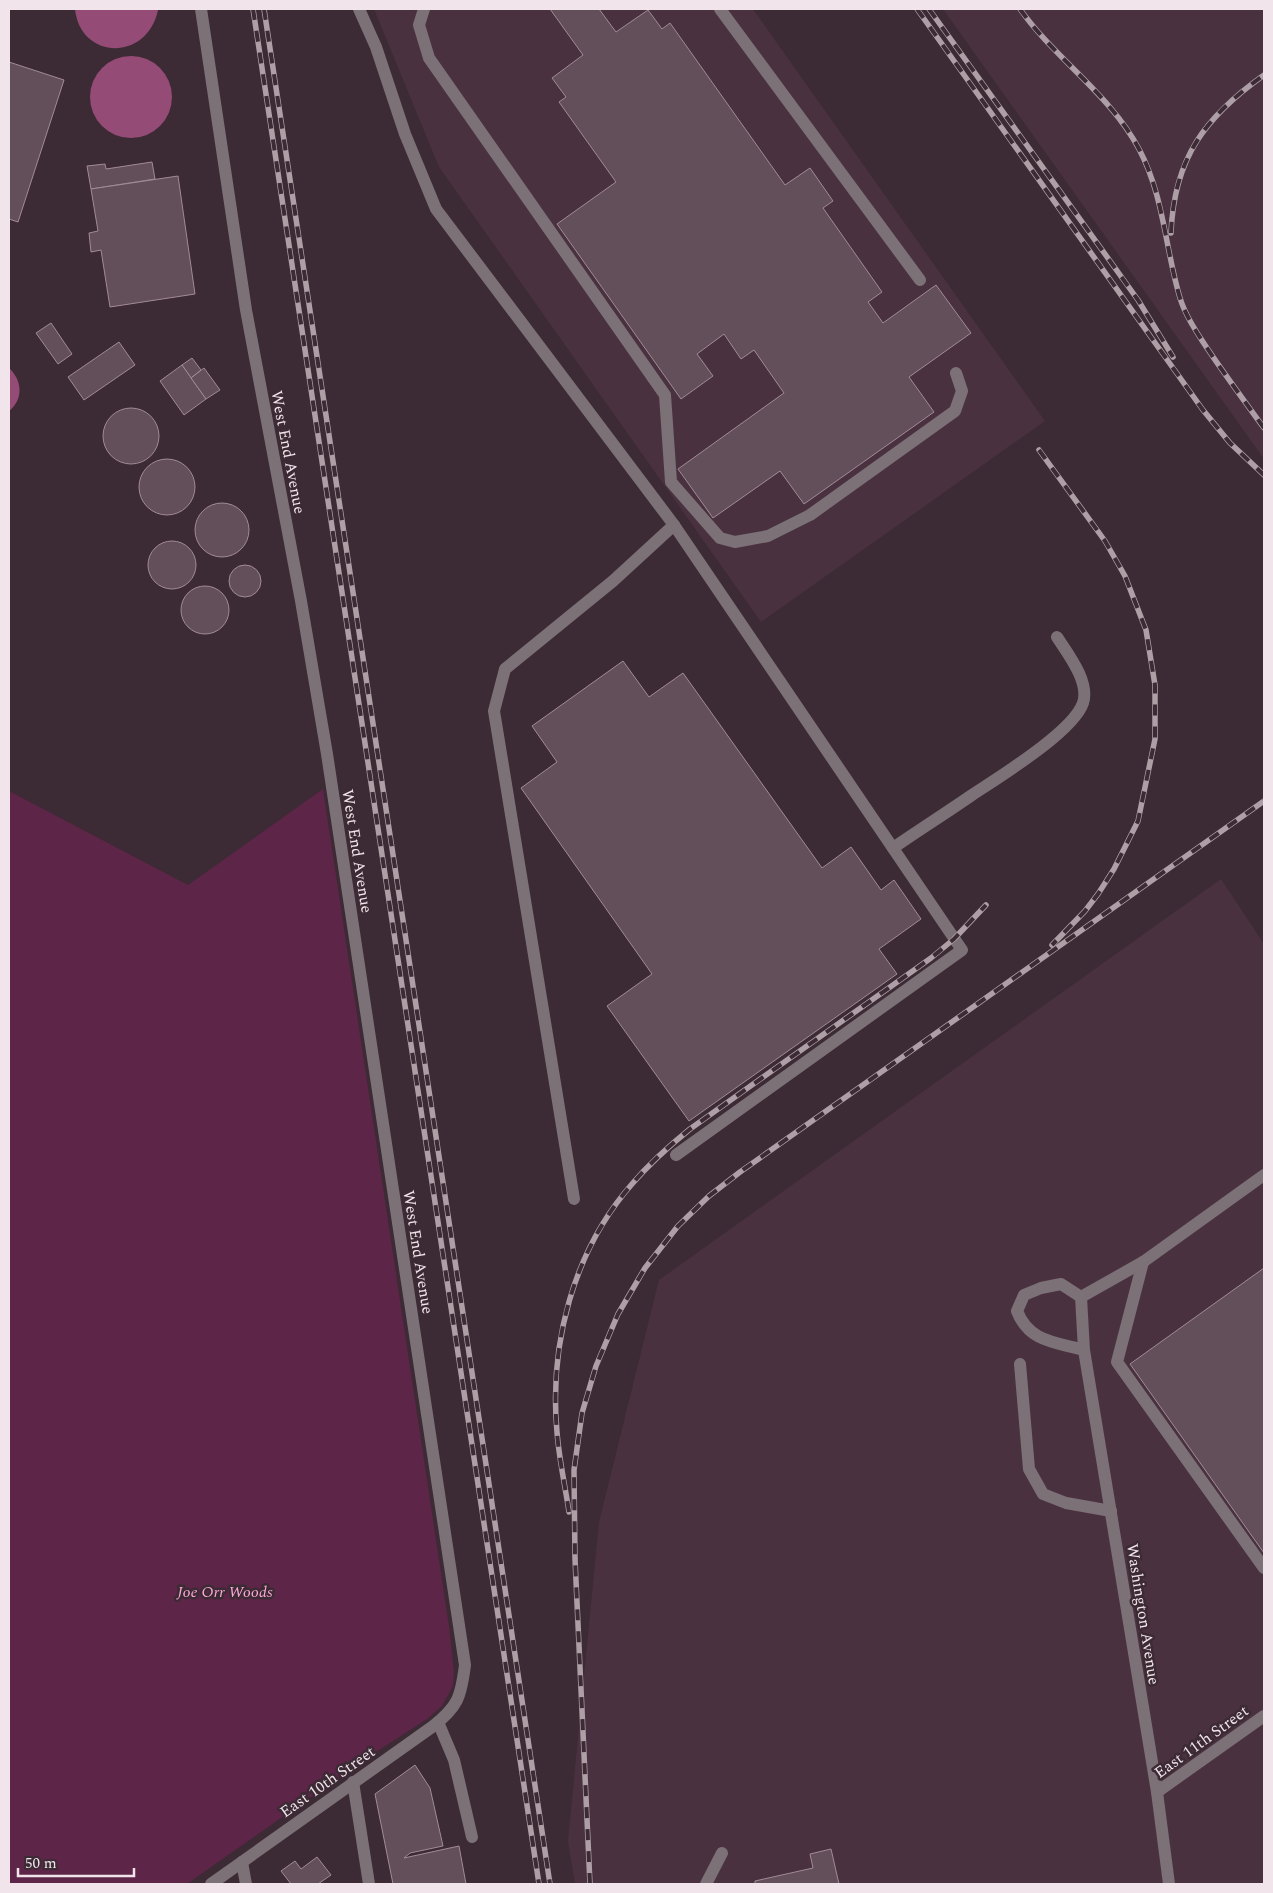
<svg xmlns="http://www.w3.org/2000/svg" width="1273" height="1893" viewBox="0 0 1273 1893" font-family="Spectral,serif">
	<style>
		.built { fill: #4a313f }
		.green { fill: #5d2547 }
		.water { fill: #944b75 }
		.building { fill: #634f5a; stroke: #a18b96 }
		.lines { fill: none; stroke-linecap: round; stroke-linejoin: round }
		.minor { stroke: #7b7176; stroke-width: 12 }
		.rail-casing { stroke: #ae9fa7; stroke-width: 5.5 }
		.rail { stroke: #3c2a34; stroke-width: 4; stroke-dasharray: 11; stroke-linecap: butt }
		.labels { text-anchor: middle; stroke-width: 5; stroke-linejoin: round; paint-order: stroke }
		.street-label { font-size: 16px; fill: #f1e5eb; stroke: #3c2a34 }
		.park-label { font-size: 16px; font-style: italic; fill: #fca8d6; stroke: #3c2a34 }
	</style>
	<rect width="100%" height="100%" fill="#3c2a34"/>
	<g class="built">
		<polygon points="374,9 753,9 1045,421 761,622 439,167"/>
		<polygon points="943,9 1264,9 1264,459"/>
		<polygon points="1221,879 1264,944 1264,1884 575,1884 568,1841 599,1522 659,1280"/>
	</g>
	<polygon class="green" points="323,789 449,1626 454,1672 453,1686 442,1706 427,1719 362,1761 187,1884 9,1884 9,791 188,885"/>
	<g class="water">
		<path d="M75 9H158V10C147 62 80 60 75 9Z"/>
		<circle cx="131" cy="97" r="41"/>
		<path d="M9 368C22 380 24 399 9 411Z"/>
	</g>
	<g class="building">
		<polygon points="550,9 599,9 616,32 648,10 662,29 670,23 785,185 810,168 833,201 823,208 882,292 868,302 883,323 936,285 971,333 909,377 934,412 804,504 780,471 713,518 678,469 784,393 754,350 741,359 724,334 697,354 713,376 681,399 557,224 616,182 559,102 566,97 552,78 583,55"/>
		<polygon points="9,62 64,80 18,222 9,219"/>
		<polygon points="152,162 155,179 91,189 87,166 105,164 106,169"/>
		<polygon points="178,176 195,294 110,307 101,250 91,252 89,233 98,231 91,189"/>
		<polygon points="51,323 72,354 58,364 36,333"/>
		<polygon points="119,342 135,365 84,400 68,377"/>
		<polygon points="192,358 201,370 191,378 182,365"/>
		<polygon points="182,365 206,399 184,415 160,381"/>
		<polygon points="204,368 220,390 206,399 191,378"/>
		<circle cx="131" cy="436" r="28"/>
		<circle cx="167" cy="487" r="28"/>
		<circle cx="222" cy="530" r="27"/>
		<circle cx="172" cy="565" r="24"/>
		<circle cx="245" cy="581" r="16"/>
		<circle cx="205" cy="610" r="24"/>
		<polygon points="623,661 649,697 683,673 822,868 851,847 881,890 894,880 921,919 879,949 897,974 689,1121 607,1006 652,974 521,788 557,762 532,726"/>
		<polygon points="1264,1268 1264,1553 1130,1364"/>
		<polygon points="415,1765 430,1788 443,1846 410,1853 404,1858 459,1846 466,1884 393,1884 375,1794"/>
		<polygon points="831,1849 839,1884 755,1884 755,1881 813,1868 810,1854"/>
		<polygon points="317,1857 331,1875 318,1884 291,1884 281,1871 295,1861 301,1869"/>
	</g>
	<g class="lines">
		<g class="minor">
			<path d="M201 9 246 310 301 601 327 754 465 1665C461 1697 458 1707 432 1727L211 1884"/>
			<polyline points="359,9 376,47 405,134 436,209 674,525 962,950 676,1155"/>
			<polyline points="424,9 419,25 429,58 665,395 671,482 720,538 735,542 768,536 810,515 955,411 962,391 956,373"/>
			<polyline points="720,9 920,280"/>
			<path d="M893 848C919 830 946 813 972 795 999 777 1073 732 1083 703 1090 682 1068 654 1057 637"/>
			<polyline points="574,1199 494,711 505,669 613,581 674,525"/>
			<polyline points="1143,1262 1117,1362 1264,1568"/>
			<polyline points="1081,1297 1143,1262 1264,1175"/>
			<path d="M1084 1350C1055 1342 1029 1342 1017 1311L1024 1295 1041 1288 1061 1284 1081 1297 1084 1350 1157 1792 1169 1884"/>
			<polyline points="1020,1364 1029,1469 1043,1494 1066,1503 1111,1511"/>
			<polyline points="438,1722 454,1760 472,1837"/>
			<polyline points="353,1782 369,1884"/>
			<polyline points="1157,1792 1264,1716"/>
			<polyline points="242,1862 246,1884"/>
			<polyline points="706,1884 722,1853"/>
		</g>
		<defs>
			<g id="rail">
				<polyline points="253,9 539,1884"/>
				<polyline points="264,9 550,1884"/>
				<polyline points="917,9 1203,410 1230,443 1264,475"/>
				<polyline points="929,9 1138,300 1173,357"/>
				<path d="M1020 9C1055 59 1110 94 1139 149 1164 196 1165 248 1180 298 1185 314 1194 328 1203 342 1222 371 1243 399 1264 428"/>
				<path d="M1171 233C1174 158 1205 117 1264 75"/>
				<polyline points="1039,450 1105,541 1125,576 1146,630 1155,685 1155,739 1138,821 1114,869 1098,894 1085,911 1052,945"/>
				<path d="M569 1512C565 1485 559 1459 557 1432 549 1345 573 1251 632 1184 650 1163 669 1146 690 1129L931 958 954 939 986 905"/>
				<polyline points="590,1884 575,1559 574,1470 582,1413 596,1366 618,1314 645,1268 678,1226 709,1196 740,1172 1264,801"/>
			</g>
		</defs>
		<use href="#rail" class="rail-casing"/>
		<use href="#rail" class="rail"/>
	</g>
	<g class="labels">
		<g class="street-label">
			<text transform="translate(289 452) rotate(79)" y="6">West End Avenue</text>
			<text transform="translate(358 851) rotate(81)" y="6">West End Avenue</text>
			<text transform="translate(419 1252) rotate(81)" y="6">West End Avenue</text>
			<text transform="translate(1144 1614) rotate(81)" y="6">Washington Avenue</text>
			<text transform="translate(1201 1741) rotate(-36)" y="6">East 11th Street</text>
			<text transform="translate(327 1781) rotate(-35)" y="6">East 10th Street</text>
		</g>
		<g class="park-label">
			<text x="225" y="1597">Joe Orr Woods</text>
		</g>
	</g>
	<rect width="1273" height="1893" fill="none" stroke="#f1e5eb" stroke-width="20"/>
	<path d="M18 1868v8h116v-8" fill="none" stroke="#f1e5eb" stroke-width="2.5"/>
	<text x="25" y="1868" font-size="15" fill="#f1e5eb" stroke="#3c2a34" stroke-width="4" paint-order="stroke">50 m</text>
</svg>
